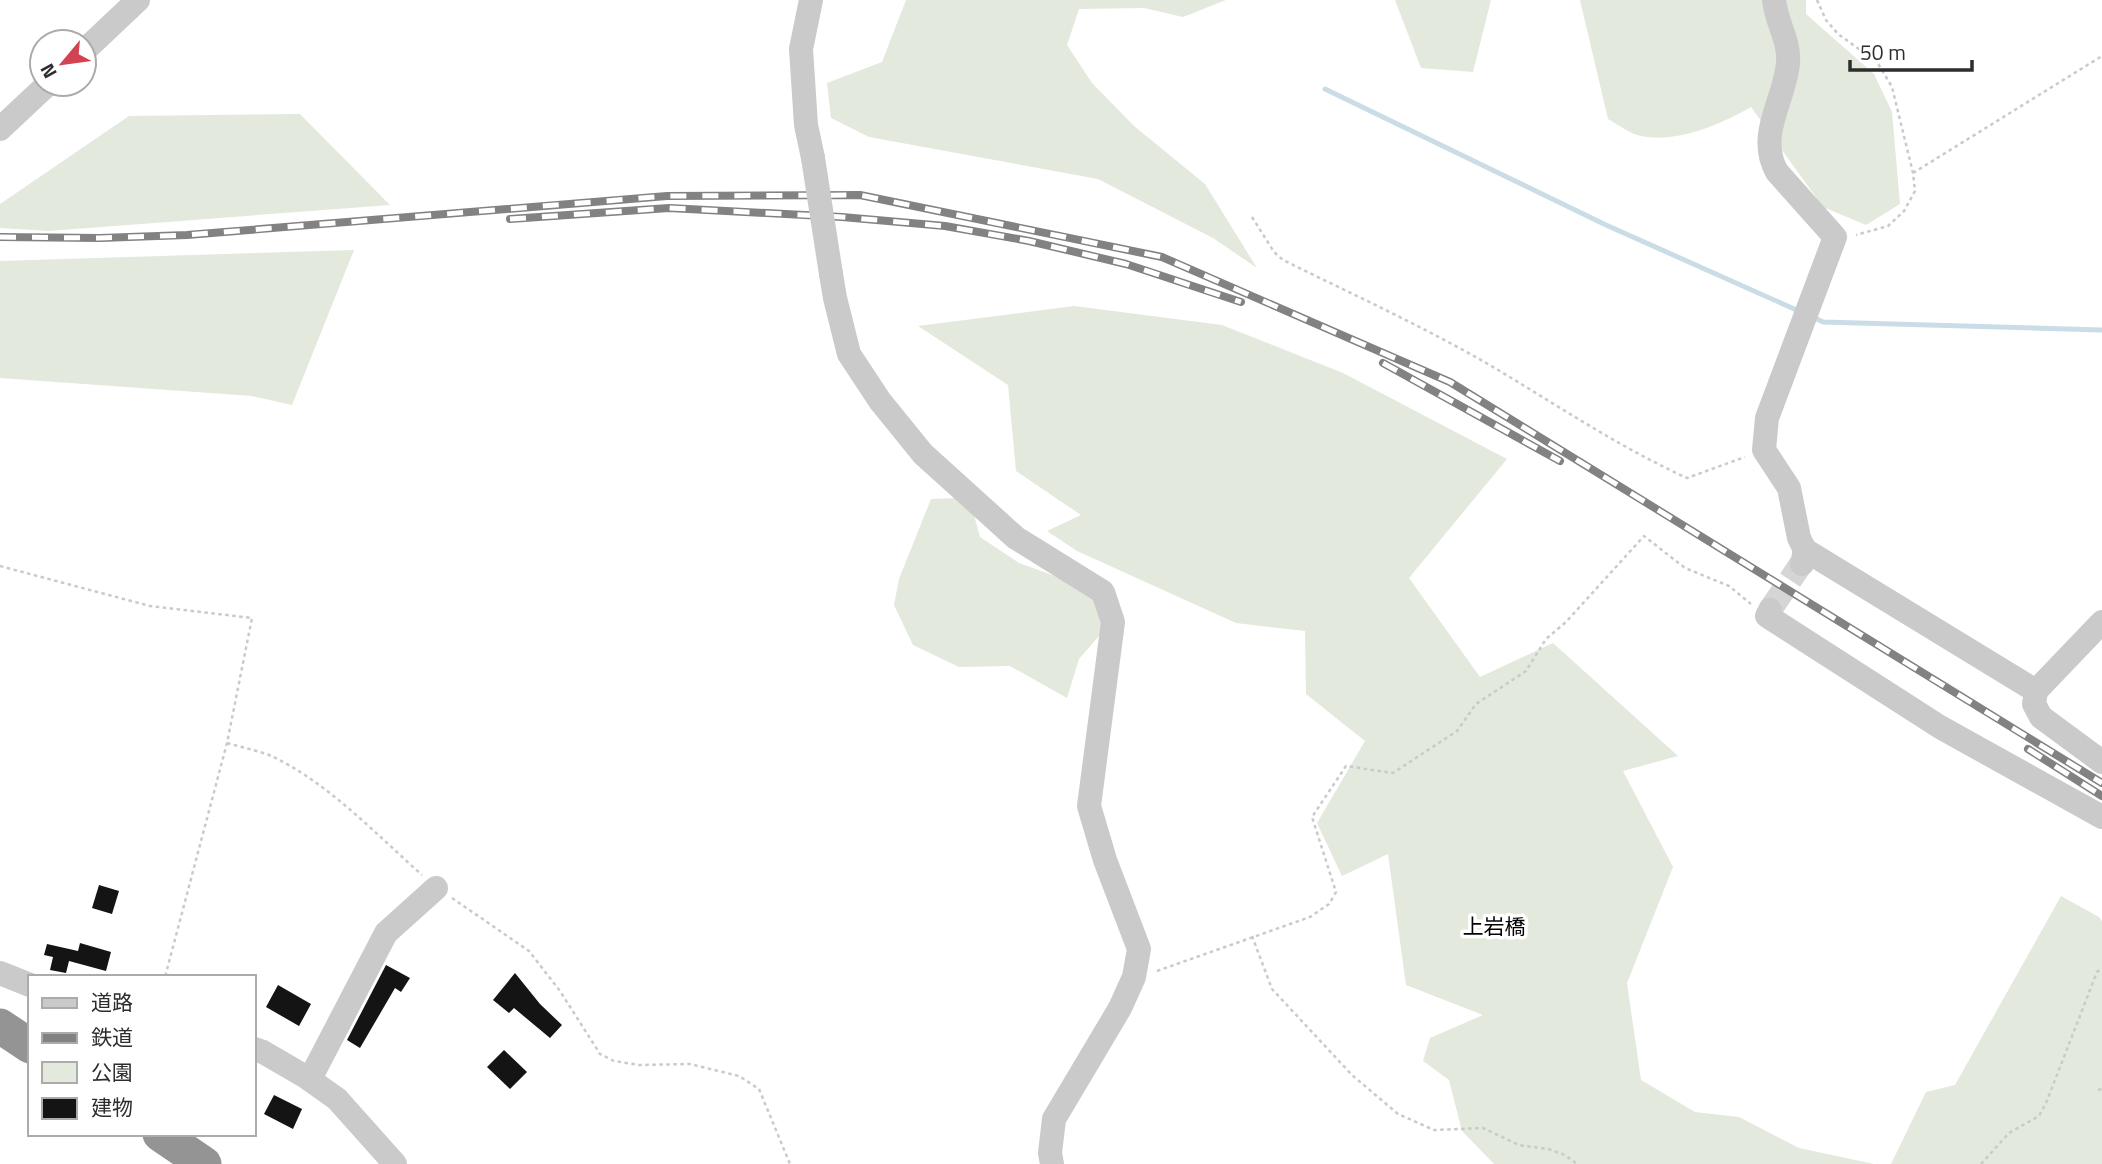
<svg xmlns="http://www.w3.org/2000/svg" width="2102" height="1164" viewBox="0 0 2102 1164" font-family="'Titillium Web','Noto Sans JP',sans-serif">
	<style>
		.green { fill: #e3e9dc }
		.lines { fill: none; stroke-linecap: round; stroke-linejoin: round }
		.stream { stroke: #cadde7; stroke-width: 5 }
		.building { fill: #141414 }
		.minor-tunnel { stroke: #d5d5d5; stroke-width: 24; stroke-dasharray: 24 12; stroke-linecap: butt }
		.path { stroke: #cacaca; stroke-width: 2.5; stroke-dasharray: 3.5 3.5; stroke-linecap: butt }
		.minor { stroke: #cacaca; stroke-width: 24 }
		.highway { stroke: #949494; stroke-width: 35 }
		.rail-casing { stroke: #828282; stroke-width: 8 }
		.rail { stroke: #fff; stroke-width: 5; stroke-dasharray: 16; stroke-linecap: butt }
		.minor-bridge { stroke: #cacaca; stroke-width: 24 }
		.labels { text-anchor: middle; stroke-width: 7; stroke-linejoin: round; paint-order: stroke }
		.quarter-label { font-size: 21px; fill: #000; stroke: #fff }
	</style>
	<rect width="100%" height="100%" fill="#fff"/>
	<g class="green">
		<polygon points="906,0 1226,0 1183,17 1144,8 1079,9 1067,45 1092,83 1134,126 1205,184 1257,268 1213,238 1098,179 869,137 831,118 827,83 882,62"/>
		<polygon points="1395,0 1491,0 1473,72 1421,68"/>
		<path d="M1580 0H1806V14L1874 74 1892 112 1900 204 1866 225 1823 207 1751 107C1720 125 1673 145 1637 135 1628 132 1617 124 1608 119Z"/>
		<polygon points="300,114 390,205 49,231 0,228 0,204 129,116"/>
		<polygon points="354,250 292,405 252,396 0,378 0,261"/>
		<polygon points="1074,306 1222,325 1343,373 1507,459 1409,578 1480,677 1553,643 1678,756 1623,771 1673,867 1627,983 1641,1080 1695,1112 1739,1117 1799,1148 1874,1164 1494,1164 1462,1131 1449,1080 1423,1061 1430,1038 1483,1015 1406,985 1388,854 1342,876 1317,823 1365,741 1306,694 1305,631 1236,623 1077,551 1047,531 1081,515 1016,471 1008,385 918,326"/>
		<polygon points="960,498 974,515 980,537 1019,563 1094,590 1105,629 1079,659 1067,698 1010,666 959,667 913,645 894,605 899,579 931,499"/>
		<polygon points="2061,896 2099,917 2102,921 2102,1164 1891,1164 1926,1092 1955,1085"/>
	</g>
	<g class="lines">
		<g class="stream">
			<polyline points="1325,89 1606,225 1801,312"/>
			<polyline points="1813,317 1823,322 2102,330"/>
		</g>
	</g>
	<g class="building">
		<polygon points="99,885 119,891 112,914 92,908"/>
		<polygon points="80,943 111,952 106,971 69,961 66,973 50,970 53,957 44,955 47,944 78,951"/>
		<polygon points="386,965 410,978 401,992 395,988 360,1048 347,1040"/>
		<polygon points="515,973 540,1004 562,1025 550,1038 514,1008 509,1013 493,1000"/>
		<polygon points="278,985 311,1004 299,1026 266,1007"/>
		<polygon points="504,1050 527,1072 510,1089 487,1067"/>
		<polygon points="274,1095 302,1109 293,1129 264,1114"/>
	</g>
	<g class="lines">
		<polyline class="minor-tunnel" points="1770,610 1801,564"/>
		<g class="path">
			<polyline points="1817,0 1826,20 1838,34 1877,62 1892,87 1913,173 1915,191 1904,211 1888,226 1856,235"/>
			<polyline points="1913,173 2102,56"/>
			<path d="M1252 217 1274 252 1283 260C1352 294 1422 326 1488 364 1554 403 1617 446 1687 478L1745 457"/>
			<polyline points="0,566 150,606 252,618 227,743 165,977"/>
			<path d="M227 743C241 747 255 750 269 755 325 780 376 834 422 875"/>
			<polyline points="452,898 529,951 560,991 600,1054 614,1061 639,1065 690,1064 739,1076 759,1089 790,1164"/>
			<polyline points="1252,936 1272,989 1352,1075 1398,1114 1434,1130 1483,1128 1519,1145 1548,1149 1565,1155 1577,1164"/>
			<polyline points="1157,971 1310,917 1329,904 1336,892 1312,817 1346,766 1393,773 1457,731 1476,704 1526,671 1546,639 1566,622 1644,536 1685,568 1729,586 1751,604"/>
			<polyline points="2098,1090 2102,1089"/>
			<polyline points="1981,1164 2009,1133 2039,1116 2046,1103 2097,972 2102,968"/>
		</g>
		<g class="minor">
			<polyline points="811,0 801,49 806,125 813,158"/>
			<path d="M1774 0C1776 22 1790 41 1788 63 1785 100 1756 135 1777 172L1835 237 1767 418 1764 450 1789 488 1799 538 1805 550"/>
			<polyline points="84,51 138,0"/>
			<polyline points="0,129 48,84"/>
			<polyline points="831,274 835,298 849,354 880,401 923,454 1016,538 1103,592 1113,622 1089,806 1105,860 1139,949 1134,977 1120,1008 1054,1119 1050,1153 1052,1164"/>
			<polyline points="1802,564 1805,550 2036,691 2102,622"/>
			<polyline points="1770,610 1767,616 1940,727 2102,817"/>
			<polyline points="2036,691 2034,704 2041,717 2102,762"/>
			<polyline points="0,973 30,985"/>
			<polyline points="254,1049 263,1052 306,1077 337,1099 395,1164"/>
			<polyline points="310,1079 386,933 436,888"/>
		</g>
		<g class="highway">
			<polyline points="0,1026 30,1046"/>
			<polyline points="160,1134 204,1164"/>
		</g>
		<defs>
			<g id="rail">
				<polyline points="510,219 669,208 842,217 945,226 1029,241 1126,264 1241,302"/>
				<polyline points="0,237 100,238 187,235 667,196 860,195 1162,257 1450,382 2102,783"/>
				<polyline points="1383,363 1560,461"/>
				<polyline points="2028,749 2102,796"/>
			</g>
		</defs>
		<use href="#rail" class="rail-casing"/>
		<use href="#rail" class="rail"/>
		<polyline class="minor-bridge" points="813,158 831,274"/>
	</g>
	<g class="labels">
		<g class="quarter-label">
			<text x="1494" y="934">上岩橋</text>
		</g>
	</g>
	<rect x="28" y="975" width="228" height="161" fill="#ffffff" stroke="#ababab" stroke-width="2"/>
	<rect x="42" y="998" width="35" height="10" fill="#cacaca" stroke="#ababab" stroke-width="2"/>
	<text x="91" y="1010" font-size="21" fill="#2d2d2d">道路</text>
	<rect x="42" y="1033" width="35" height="10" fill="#828282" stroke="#ababab" stroke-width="2"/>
	<text x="91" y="1045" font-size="21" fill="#2d2d2d">鉄道</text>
	<rect x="42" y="1062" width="35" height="21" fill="#e3e9dc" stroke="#ababab" stroke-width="2"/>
	<text x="91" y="1080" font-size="21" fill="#2d2d2d">公園</text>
	<rect x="42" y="1098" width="35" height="21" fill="#141414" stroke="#ababab" stroke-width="2"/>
	<text x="91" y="1115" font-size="21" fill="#2d2d2d">建物</text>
	<g transform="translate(63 63) rotate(241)"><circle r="33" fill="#ffffff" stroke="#ababab" stroke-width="2"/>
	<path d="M0-5L12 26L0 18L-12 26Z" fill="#d24251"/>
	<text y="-10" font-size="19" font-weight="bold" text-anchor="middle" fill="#2d2d2d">N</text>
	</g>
	<path d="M1850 60v10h122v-10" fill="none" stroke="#2d2d2d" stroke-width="3.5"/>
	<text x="1860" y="60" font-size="21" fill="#2d2d2d" stroke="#ffffff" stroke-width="5" paint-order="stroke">50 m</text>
</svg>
